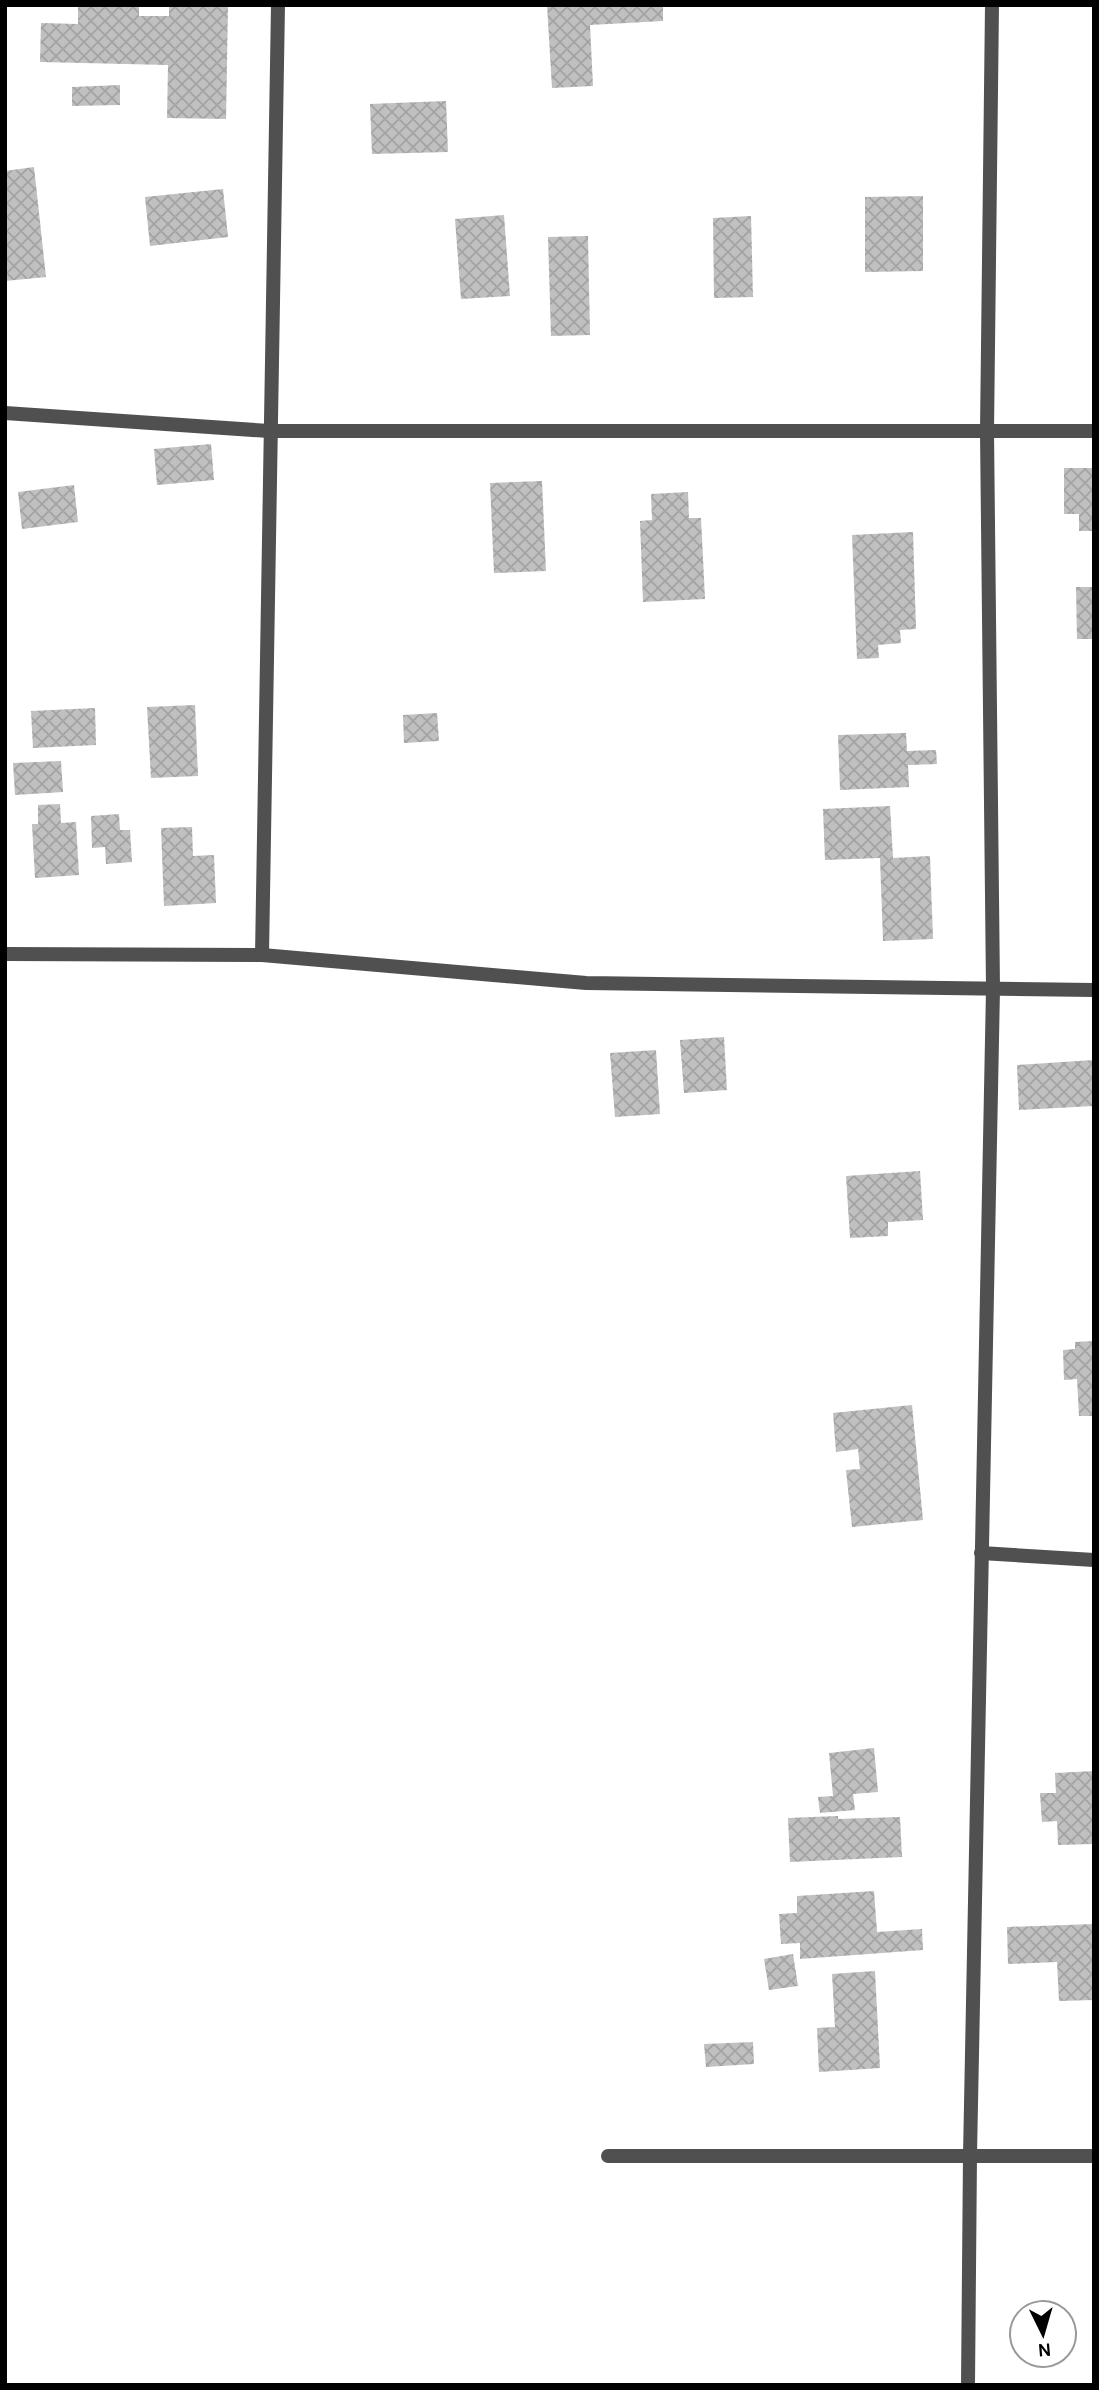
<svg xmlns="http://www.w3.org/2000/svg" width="1099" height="2390" viewBox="0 0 1099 2390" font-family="Karla,sans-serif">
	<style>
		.building { fill: url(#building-cross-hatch) }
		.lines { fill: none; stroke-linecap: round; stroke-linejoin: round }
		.minor { stroke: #505050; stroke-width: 14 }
	</style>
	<defs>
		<pattern id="building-cross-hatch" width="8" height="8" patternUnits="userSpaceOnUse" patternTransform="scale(1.75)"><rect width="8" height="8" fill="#c0c0c0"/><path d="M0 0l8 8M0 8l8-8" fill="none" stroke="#a3a3a3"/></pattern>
	</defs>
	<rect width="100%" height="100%" fill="#fff"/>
	<g class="building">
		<polygon points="78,5 139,5 139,16 169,16 169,5 228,5 226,119 167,118 168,65 40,62 41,23 78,24"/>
		<polygon points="547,5 663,5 663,21 590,25 593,86 552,88"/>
		<polygon points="120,85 120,105 72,106 72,87"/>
		<polygon points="446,101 448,152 372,154 370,104"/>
		<polygon points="34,167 46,277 5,281 5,171"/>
		<polygon points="223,189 228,237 150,246 145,197"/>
		<polygon points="923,196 923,271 865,272 865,197"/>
		<polygon points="504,215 510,296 461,299 455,219"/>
		<polygon points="751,216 753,297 714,298 713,218"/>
		<polygon points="588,236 590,335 551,336 548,237"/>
		<polygon points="211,444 214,480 157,485 154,449"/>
		<polygon points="1064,468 1094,468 1094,531 1079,531 1079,514 1064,514"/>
		<polygon points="542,481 546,571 494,573 490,483"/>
		<polygon points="74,485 78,522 22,529 18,492"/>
		<polygon points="688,492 689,518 701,518 705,599 643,602 640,521 652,520 651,494"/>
		<polygon points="913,532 916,629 900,630 901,643 878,645 879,658 857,659 852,535"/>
		<polygon points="1076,587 1094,587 1094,639 1077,639"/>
		<polygon points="195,705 198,776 151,778 147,707"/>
		<polygon points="95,708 96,745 33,748 31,711"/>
		<polygon points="437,713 439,741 404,743 403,715"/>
		<polygon points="906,733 907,751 936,750 937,764 908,765 909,787 840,790 838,735"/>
		<polygon points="61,761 63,792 15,795 13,763"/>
		<polygon points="60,804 61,823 76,822 79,875 35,878 32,824 38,824 38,805"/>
		<polygon points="890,806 893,858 930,856 933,939 883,941 880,858 825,860 823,809"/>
		<polygon points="119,814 120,830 130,830 132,862 106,864 105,847 92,848 91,816"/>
		<polygon points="192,827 193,856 214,855 216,903 164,906 161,828"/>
		<polygon points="724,1037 727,1090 684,1093 680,1040"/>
		<polygon points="656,1050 660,1114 615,1117 610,1053"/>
		<polygon points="1094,1060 1094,1106 1019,1110 1017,1065"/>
		<polygon points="920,1171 923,1220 888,1222 888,1236 850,1238 846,1176"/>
		<polygon points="1094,1341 1094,1416 1079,1416 1077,1379 1064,1380 1063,1350 1075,1349 1075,1342"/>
		<polygon points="912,1405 923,1520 852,1527 846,1470 860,1469 858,1449 836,1452 833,1413"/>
		<polygon points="874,1748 878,1792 853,1794 855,1810 820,1813 818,1797 833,1796 829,1753"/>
		<polygon points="1094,1771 1094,1844 1058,1845 1057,1821 1042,1822 1040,1793 1056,1793 1055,1773"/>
		<polygon points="838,1816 838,1819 900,1817 902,1857 790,1862 788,1818"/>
		<polygon points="874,1891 877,1932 922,1929 923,1950 800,1959 800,1943 781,1944 779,1914 797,1913 797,1896"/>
		<polygon points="1094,1924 1094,2000 1059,2001 1057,1962 1008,1964 1007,1927"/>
		<polygon points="793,1954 798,1986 769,1990 764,1959"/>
		<polygon points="875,1971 880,2068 819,2072 817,2028 835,2027 832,1974"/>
		<polygon points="753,2042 754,2064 706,2067 704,2044"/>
	</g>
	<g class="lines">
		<g class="minor">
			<polyline points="5,413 269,431 1094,431"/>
			<polyline points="5,954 262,955 586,983 1094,990"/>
			<polyline points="262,955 278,5"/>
			<polyline points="981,1553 1094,1560"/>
			<polyline points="608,2156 1094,2156"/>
			<polyline points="968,2385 970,2155 993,989 987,431 992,5"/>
		</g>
	</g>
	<rect width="1099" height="2390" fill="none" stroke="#000000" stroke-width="14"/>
	<g transform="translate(1043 2334) rotate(175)"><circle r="33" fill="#ffffff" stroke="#999999" stroke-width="2"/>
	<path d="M0-5L12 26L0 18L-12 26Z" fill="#000000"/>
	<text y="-10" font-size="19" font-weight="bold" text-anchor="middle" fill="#000000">N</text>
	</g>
</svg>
